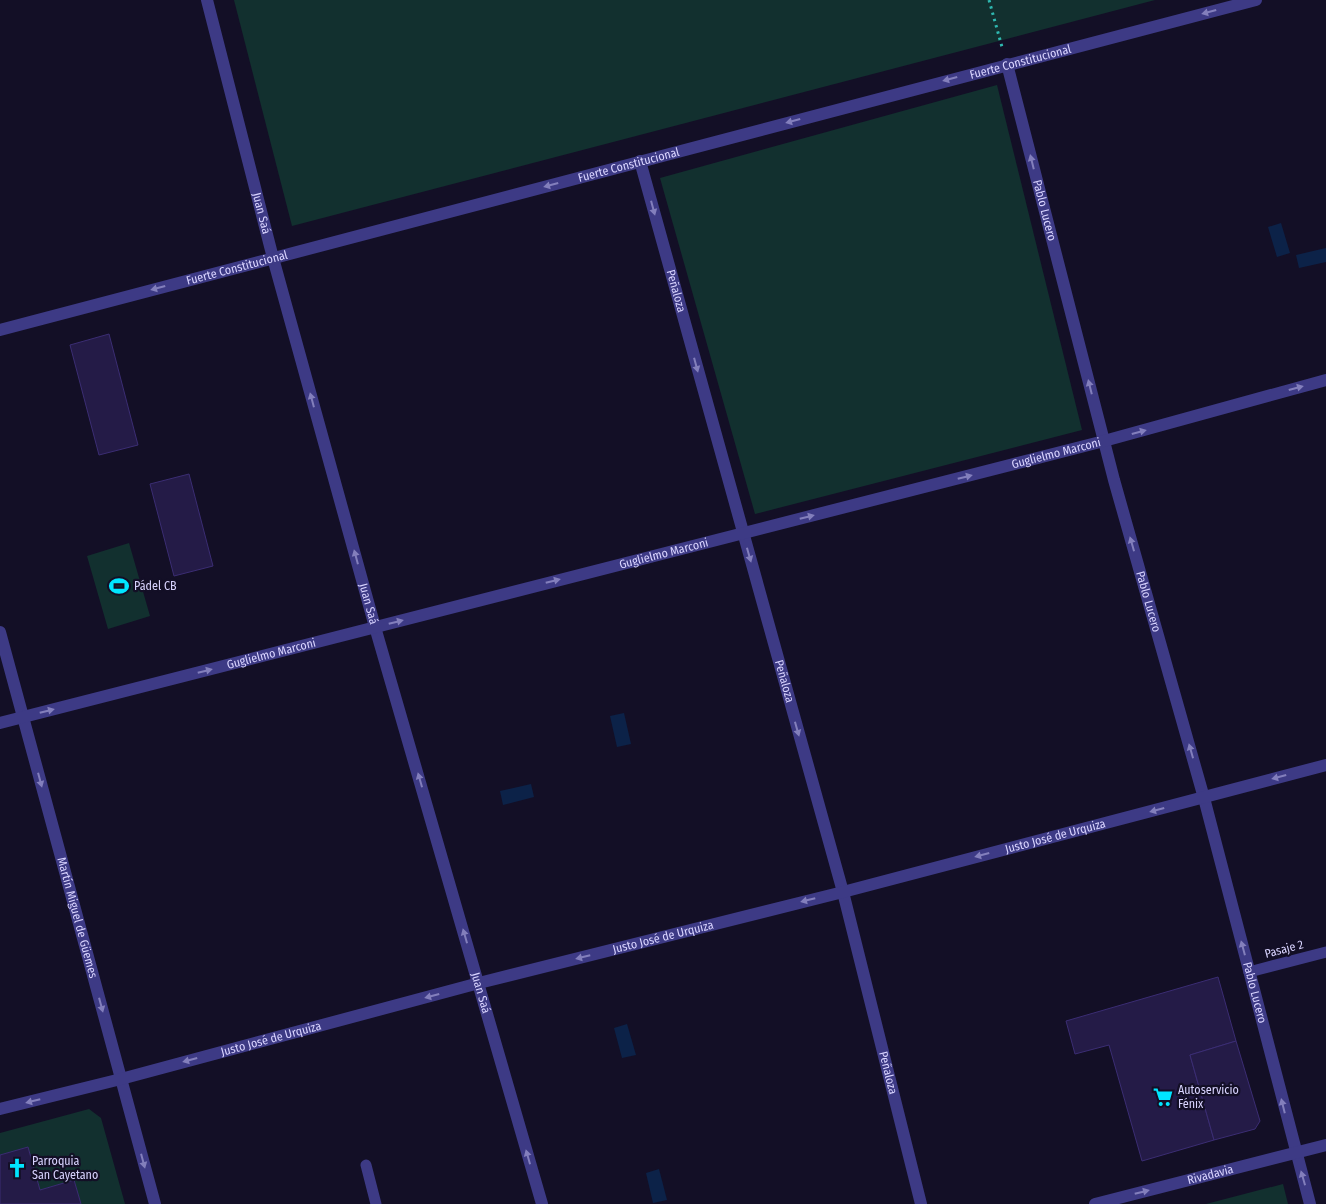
<svg xmlns="http://www.w3.org/2000/svg" width="1326" height="1204" viewBox="0 0 1326 1204" font-family="'Fira Sans Condensed',sans-serif">
	<style>
		.green { fill: #12302f }
		.water { fill: #0c2248 }
		.building { fill: #241b47; stroke: #3b2d73 }
		.lines { fill: none; stroke-linecap: round; stroke-linejoin: round }
		.path { stroke: #2fb8b0; stroke-width: 3; stroke-dasharray: 2.5 4; stroke-linecap: butt }
		.service { stroke: #3d3a85; stroke-width: 11 }
		.minor { stroke: #3d3a85; stroke-width: 12 }
		.oneway { fill: #837fbc }
		.labels { text-anchor: middle; stroke-width: 4.5; stroke-linejoin: round; paint-order: stroke }
		.street-label { font-size: 12px; fill: #d9d4ff; stroke: #130f26 }
		.poi-label { font-size: 12px; fill: #d9d4ff; stroke: #130f26; text-anchor: start }
	</style>
	<rect width="100%" height="100%" fill="#130f26"/>
	<g class="green">
		<polygon points="234,0 1155,0 292,226"/>
		<polygon points="997,85 1082,430 755,514 660,178"/>
		<polygon points="129,543 150,616 108,629 87,556"/>
		<polygon points="89,1109 101,1118 125,1204 81,1204 74,1180 40,1190 28,1147 0,1155 0,1133"/>
		<polygon points="1283,1184 1288,1204 1206,1204"/>
	</g>
	<g class="water">
		<polygon points="1281,223 1290,253 1277,257 1268,227"/>
		<polygon points="1326,248 1326,262 1299,268 1296,255"/>
		<polygon points="624,713 631,744 617,747 610,716"/>
		<polygon points="531,784 534,797 503,805 500,791"/>
		<polygon points="627,1024 636,1055 622,1058 614,1028"/>
		<polygon points="659,1169 667,1200 653,1203 646,1173"/>
	</g>
	<g class="building">
		<polygon points="109,334 138,445 99,455 70,345"/>
		<polygon points="189,474 213,566 174,576 150,484"/>
		<polygon points="1218,977 1236,1041 1190,1055 1214,1140 1142,1161 1109,1045 1075,1054 1066,1021"/>
		<polygon points="1236,1041 1260,1121 1255,1129 1214,1140 1190,1055"/>
		<polygon points="28,1147 40,1190 74,1180 81,1204 0,1204 0,1155"/>
	</g>
	<g class="lines">
		<polyline class="path" points="989,0 1002,47"/>
		<g class="service">
			<polyline points="1249,972 1326,952"/>
			<polyline points="366,1165 376,1204"/>
		</g>
		<g class="minor">
			<path id="s1" d="M207 0 273 258 375 627 542 1204"/>
			<path id="s2" d="M1007 64 1114 480 1204 798 1310 1204"/>
			<path id="s3" d="M640 161 843 892 921 1204"/>
			<path id="s4" d="M0 330 1256 0"/>
			<path id="s5" d="M0 632 155 1204"/>
			<path id="s6" d="M0 723 1104 441 1326 380"/>
			<path id="s7" d="M0 1109 121 1079 479 983 843 892 1326 765"/>
			<path id="s8" d="M1095 1204 1326 1145"/>
		</g>
	</g>
	<defs><path id="oneway-solid" d="M-6-.8H1V-3.2L6.5 0L1 3.2V.8H-6Z" transform="scale(1.25)"/></defs>
	<g class="oneway">
		<use href="#oneway-solid" transform="translate(1209 12) rotate(165)"/>
		<use href="#oneway-solid" transform="translate(950 79) rotate(165)"/>
		<use href="#oneway-solid" transform="translate(793 121) rotate(165)"/>
		<use href="#oneway-solid" transform="translate(1032 162) rotate(-104)"/>
		<use href="#oneway-solid" transform="translate(551 185) rotate(165)"/>
		<use href="#oneway-solid" transform="translate(653 208) rotate(75)"/>
		<use href="#oneway-solid" transform="translate(158 288) rotate(165)"/>
		<use href="#oneway-solid" transform="translate(696 365) rotate(75)"/>
		<use href="#oneway-solid" transform="translate(1090 387) rotate(-104)"/>
		<use href="#oneway-solid" transform="translate(1296 388) rotate(-15)"/>
		<use href="#oneway-solid" transform="translate(312 400) rotate(-105)"/>
		<use href="#oneway-solid" transform="translate(1139 432) rotate(-15)"/>
		<use href="#oneway-solid" transform="translate(965 477) rotate(-14)"/>
		<use href="#oneway-solid" transform="translate(807 517) rotate(-14)"/>
		<use href="#oneway-solid" transform="translate(1132 544) rotate(-106)"/>
		<use href="#oneway-solid" transform="translate(749 555) rotate(74)"/>
		<use href="#oneway-solid" transform="translate(356 557) rotate(-105)"/>
		<use href="#oneway-solid" transform="translate(553 581) rotate(-14)"/>
		<use href="#oneway-solid" transform="translate(396 622) rotate(-14)"/>
		<use href="#oneway-solid" transform="translate(205 671) rotate(-14)"/>
		<use href="#oneway-solid" transform="translate(47 711) rotate(-14)"/>
		<use href="#oneway-solid" transform="translate(797 729) rotate(74)"/>
		<use href="#oneway-solid" transform="translate(1191 751) rotate(-106)"/>
		<use href="#oneway-solid" transform="translate(1279 777) rotate(165)"/>
		<use href="#oneway-solid" transform="translate(40 780) rotate(75)"/>
		<use href="#oneway-solid" transform="translate(420 780) rotate(-106)"/>
		<use href="#oneway-solid" transform="translate(1157 810) rotate(165)"/>
		<use href="#oneway-solid" transform="translate(982 855) rotate(165)"/>
		<use href="#oneway-solid" transform="translate(808 900) rotate(166)"/>
		<use href="#oneway-solid" transform="translate(465 936) rotate(-106)"/>
		<use href="#oneway-solid" transform="translate(1243 948) rotate(-105)"/>
		<use href="#oneway-solid" transform="translate(583 957) rotate(166)"/>
		<use href="#oneway-solid" transform="translate(432 996) rotate(165)"/>
		<use href="#oneway-solid" transform="translate(101 1005) rotate(75)"/>
		<use href="#oneway-solid" transform="translate(190 1060) rotate(165)"/>
		<use href="#oneway-solid" transform="translate(33 1101) rotate(166)"/>
		<use href="#oneway-solid" transform="translate(1283 1106) rotate(-104)"/>
		<use href="#oneway-solid" transform="translate(528 1157) rotate(-106)"/>
		<use href="#oneway-solid" transform="translate(143 1161) rotate(75)"/>
		<use href="#oneway-solid" transform="translate(1303 1178) rotate(-106)"/>
		<use href="#oneway-solid" transform="translate(1142 1192) rotate(-14)"/>
	</g>
	<defs>
		<symbol id="stadium-bare" viewBox="-9 -9 18 18"><path d="M0-5a6.5 5 0 1 0 0 10a6.5 5 0 1 0 0-10ZM-3.5-1.8h7v3.6h-7Z" fill="#00e5ff" stroke="#130f26" stroke-width="2.5" paint-order="stroke"/></symbol>
		<symbol id="supermarket-bare" viewBox="-9 -9 18 18"><path d="M-6-5.5h2.5l.6 2H6L4.5 2H-2.5L-4.4-4H-6ZM-1.5 3.2a1.3 1.3 0 1 0 .1 0ZM3 3.2a1.3 1.3 0 1 0 .1 0Z" fill="#00e5ff" stroke="#130f26" stroke-width="2.5" paint-order="stroke"/></symbol>
		<symbol id="church-bare" viewBox="-9 -9 18 18"><path d="M-1.2-6h2.4v3.5h3.3v2.4h-3.3V6h-2.4V-.1h-3.3v-2.4h3.3Z" fill="#00e5ff" stroke="#130f26" stroke-width="2.5" paint-order="stroke"/></symbol>
	</defs>
	<g fill-rule="evenodd">
		<use href="#stadium-bare" x="105" y="572" width="28" height="28"/>
		<use href="#supermarket-bare" x="1149" y="1083" width="28" height="28"/>
		<use href="#church-bare" x="3" y="1154" width="28" height="28"/>
	</g>
	<g class="labels">
		<g class="street-label">
			<text dy="4" stroke="none"><textPath href="#s4" startOffset="1055">Fuerte Constitucional</textPath></text>
			<text dy="4" stroke="none"><textPath href="#s4" startOffset="650">Fuerte Constitucional</textPath></text>
			<text dy="4" stroke="none"><textPath href="#s2" startOffset="151">Pablo Lucero</textPath></text>
			<text dy="4" stroke="none"><textPath href="#s1" startOffset="220">Juan Saá</textPath></text>
			<text dy="4" stroke="none"><textPath href="#s4" startOffset="245">Fuerte Constitucional</textPath></text>
			<text dy="4" stroke="none"><textPath href="#s3" startOffset="135">Peñaloza</textPath></text>
			<text dy="4" stroke="none"><textPath href="#s6" startOffset="1090">Guglielmo Marconi</textPath></text>
			<text dy="4" stroke="none"><textPath href="#s6" startOffset="685">Guglielmo Marconi</textPath></text>
			<text dy="4" stroke="none"><textPath href="#s2" startOffset="556">Pablo Lucero</textPath></text>
			<text dy="4" stroke="none"><textPath href="#s1" startOffset="625">Juan Saá</textPath></text>
			<text dy="4" stroke="none"><textPath href="#s6" startOffset="280">Guglielmo Marconi</textPath></text>
			<text dy="4" stroke="none"><textPath href="#s3" startOffset="540">Peñaloza</textPath></text>
			<text dy="4" stroke="none"><textPath href="#s7" startOffset="1090">Justo José de Urquiza</textPath></text>
			<text dy="4" stroke="none"><textPath href="#s5" startOffset="296">Martín Miguel de Güemes</textPath></text>
			<text dy="4" stroke="none"><textPath href="#s7" startOffset="685">Justo José de Urquiza</textPath></text>
			<text transform="translate(1284 949) rotate(-15)" y="4">Pasaje 2</text>
			<text dy="4" stroke="none"><textPath href="#s1" startOffset="1030">Juan Saá</textPath></text>
			<text dy="4" stroke="none"><textPath href="#s2" startOffset="961">Pablo Lucero</textPath></text>
			<text dy="4" stroke="none"><textPath href="#s7" startOffset="280">Justo José de Urquiza</textPath></text>
			<text dy="4" stroke="none"><textPath href="#s3" startOffset="945">Peñaloza</textPath></text>
			<text dy="4" stroke="none"><textPath href="#s8" startOffset="119">Rivadavia</textPath></text>
		</g>
		<g class="poi-label">
			<text x="134" y="590">Pádel CB</text>
			<text x="1178" y="1094">Autoservicio<tspan x="1178" dy="14">Fénix</tspan></text>
			<text x="32" y="1165">Parroquia<tspan x="32" dy="14">San Cayetano</tspan></text>
		</g>
	</g>
</svg>
